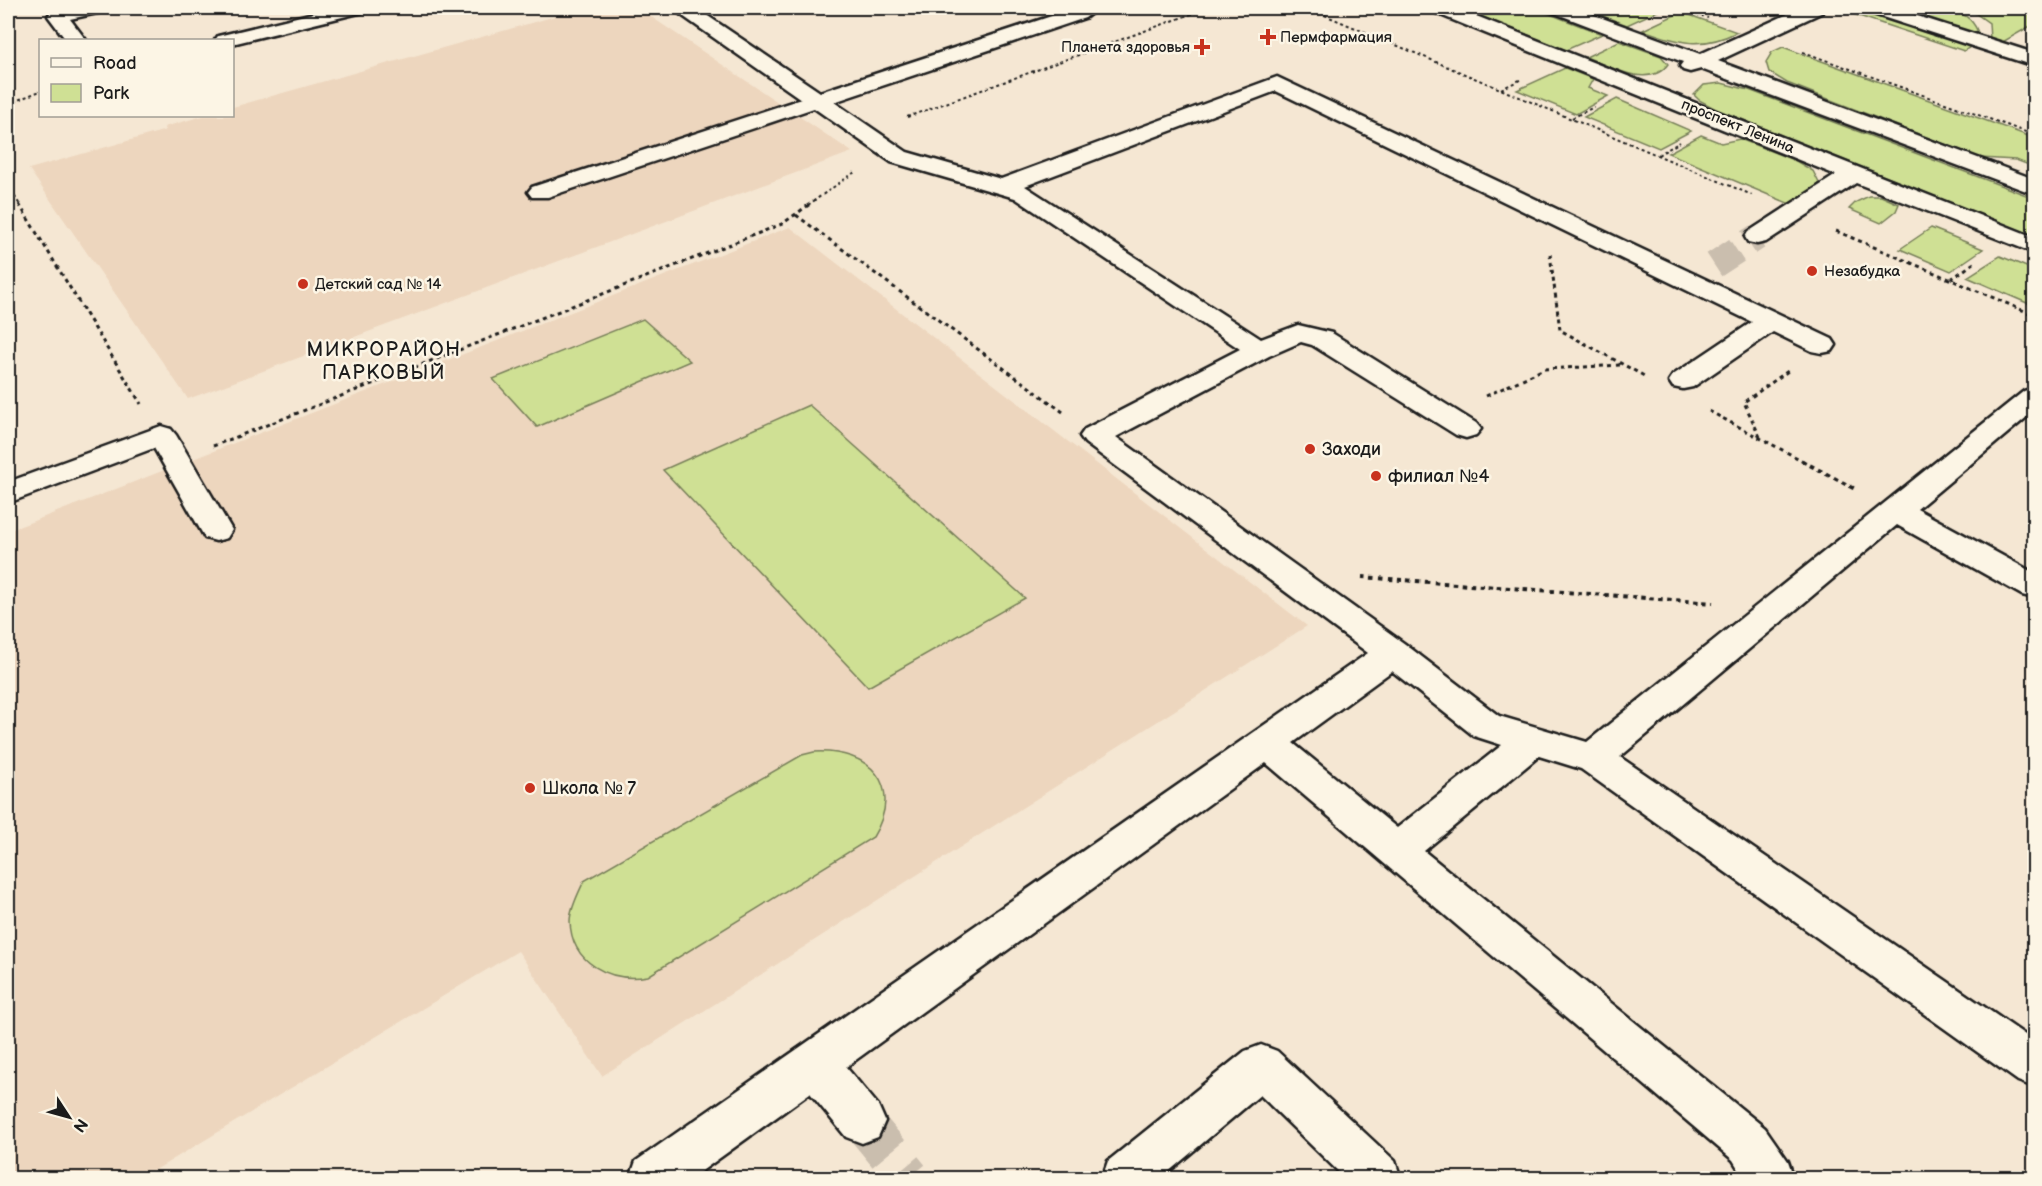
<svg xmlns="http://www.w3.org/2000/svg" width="2042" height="1186" viewBox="0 0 2042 1186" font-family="'Balsamiq Sans',sans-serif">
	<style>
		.built { fill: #edd6be }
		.green { fill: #cfe094; stroke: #767e58; stroke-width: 1.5 }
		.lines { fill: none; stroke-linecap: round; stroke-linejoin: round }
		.minor-tunnel-far1 { stroke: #cabeae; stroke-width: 27; stroke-dasharray: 27 14; stroke-linecap: butt }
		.minor-tunnel { stroke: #cabeae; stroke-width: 42; stroke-dasharray: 42 21; stroke-linecap: butt }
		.minor-casing { stroke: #1c1c1c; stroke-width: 5 }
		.path-far2 { stroke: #1c1c1c; stroke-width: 2; stroke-dasharray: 3 3; stroke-linecap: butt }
		.path-far1 { stroke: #1c1c1c; stroke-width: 3; stroke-dasharray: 4 4; stroke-linecap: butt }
		.path { stroke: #1c1c1c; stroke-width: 4; stroke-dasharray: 4.5 4.5; stroke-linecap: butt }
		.minor { fill: #fcf5e5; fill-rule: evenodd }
		.poi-dot { fill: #c8321e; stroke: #fcf5e5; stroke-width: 2 }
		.labels { text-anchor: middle; stroke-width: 5; stroke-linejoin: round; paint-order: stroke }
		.far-poi-label { font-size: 15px; fill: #1c1c1c; stroke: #fcf5e5; text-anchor: start }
		.far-street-label { font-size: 15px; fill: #1c1c1c; stroke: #fcf5e5 }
		.poi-label { font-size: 18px; fill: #1c1c1c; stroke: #fcf5e5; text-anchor: start }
		.neighbourhood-label { font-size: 20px; letter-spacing: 1.5px; fill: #1c1c1c; stroke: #fcf5e5 }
	</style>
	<rect width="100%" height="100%" fill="#f5e7d3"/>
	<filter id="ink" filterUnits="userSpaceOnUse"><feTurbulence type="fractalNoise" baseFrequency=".0167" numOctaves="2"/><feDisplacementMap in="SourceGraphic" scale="12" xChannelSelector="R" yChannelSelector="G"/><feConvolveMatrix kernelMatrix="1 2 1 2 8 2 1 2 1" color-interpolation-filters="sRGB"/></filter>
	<g filter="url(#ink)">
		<g class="built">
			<polygon points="584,8 638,8 852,152 188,399 29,169 166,130 164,127 203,116 232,116 233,107"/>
			<polygon points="790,227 1307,626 602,1076 518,951 142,1178 8,1178 8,531"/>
		</g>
		<g class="green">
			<polygon points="1459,8 1534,8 1602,34 1566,50"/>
			<polygon points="1581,8 1664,8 1627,25"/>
			<path d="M1894 8C1925 8 1970 0 1979 36Z"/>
			<polygon points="1968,8 2022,8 2034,11 2034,24 2001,43 1990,40 1989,23"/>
			<polygon points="1853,9 1869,12 1972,46 1964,51 1847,12"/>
			<path d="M1681 12 1737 32C1701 50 1680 43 1643 30Z"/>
			<path d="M1619 41 1661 56 1668 64C1650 90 1608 66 1586 57Z"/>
			<polygon points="1783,47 2034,138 2034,167 2016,160 1980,158 1787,83 1769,72 1766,62 1772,52"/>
			<polygon points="1565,68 1593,79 1588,88 1608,96 1576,114 1517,90"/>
			<polygon points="1721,83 1749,90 2034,198 2034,236 1716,109 1699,100 1694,95 1704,85"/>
			<polygon points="1617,99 1691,131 1659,148 1584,117"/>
			<polygon points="1701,135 1721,143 1740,139 1796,161 1813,171 1819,183 1812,196 1795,206 1668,153"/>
			<polygon points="1869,196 1881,196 1899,204 1896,211 1881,223 1849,209 1856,202"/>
			<polygon points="1931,228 1983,249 1951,271 1900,249"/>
			<polygon points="2000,256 2034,270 2034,306 1967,277"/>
			<polygon points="643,319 690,361 537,427 493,379"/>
			<polygon points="809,405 1025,598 868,687 663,470"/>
			<path d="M814 752C869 749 905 784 873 837L648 976C610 983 571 963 570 921 570 909 579 892 584 881L802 755Z"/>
		</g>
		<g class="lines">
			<polyline class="minor-tunnel-far1" points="1714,265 1757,237"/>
			<polyline class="minor-tunnel" points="862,1121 909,1178"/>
			<defs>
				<g id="minor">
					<polygon points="70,8 105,8 102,12 70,19 86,40 66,40 48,16 51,12"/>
					<polygon points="334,8 366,8 363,12 232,44 232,40 215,40 218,36"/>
					<path d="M675 8H696L820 92 1076 8H1098L1085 18 834 102 907 152 1001 179 1277 77 1832 339 1836 345 1832 351 1822 353 1812 351 1773 332 1693 387 1683 389 1673 387 1669 381 1673 375 1752 322 1276 91 1025 186 1261 339 1298 325 1332 333 1476 423 1481 429 1476 435 1466 438 1456 435 1312 345 1301 342 1269 356 1116 437 1405 644 1499 716 1587 742 2024 391 2034 388V411L1917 509 2034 573V598L2022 595 1897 525 1620 757 2034 1041V1087L2018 1081 1581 769 1539 756 1424 851 1765 1128 1788 1161 1794 1178H1744L1733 1160 1266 763 846 1067 878 1105 885 1121 878 1137 862 1143 846 1137 810 1093 692 1178H630L636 1161 1368 653 1085 443 1080 436 1085 429 1240 349 1015 198 891 162 814 108 548 197H532L528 192 532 187 801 99 677 12ZM1392 671 1474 736 1502 745 1397 828 1293 743Z"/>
					<polygon points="1431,8 1456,8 2034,237 2034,253 1856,183 1766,242 1757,244 1748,242 1745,237 1748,232 1836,175 1433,12"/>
					<polygon points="1549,8 1575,8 1700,54 1801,8 1825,8 1823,12 1718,61 2034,179 2034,194 1701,69 1690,72 1683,70 1680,66 1683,62 1552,12"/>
					<polygon points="1864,8 1892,8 2034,53 2034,66 1867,12"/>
					<polygon points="161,426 171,429 176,435 232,530 227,538 216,541 205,538 154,448 8,503 8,482"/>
					<polygon points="1261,1045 1277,1051 1395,1161 1401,1178 1345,1178 1260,1095 1161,1178 1102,1178 1108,1161 1245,1051"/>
				</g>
			</defs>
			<use href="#minor" class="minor-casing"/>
			<g class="path-far2">
				<polyline points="1308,8 1752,195"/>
				<polyline points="1678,8 1708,18"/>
				<polyline points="2029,8 2034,9"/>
				<polyline points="1803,52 2034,135"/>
				<polyline points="1501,89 1522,79"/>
				<polyline points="8,104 40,91"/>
				<polyline points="907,117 1208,8"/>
				<polyline points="1572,118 1594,107"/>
				<polyline points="1658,155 1680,142"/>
				<polyline points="8,186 20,205"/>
				<polyline points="808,205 855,172"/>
			</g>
			<g class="path-far1">
				<polyline points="19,204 141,404"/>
				<polyline points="796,215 1063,412"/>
				<polyline points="1836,231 2034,315"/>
				<polyline points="1550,254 1560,330 1646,377"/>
				<polyline points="1951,279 1977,261"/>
				<polyline points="1486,396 1544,369 1622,365"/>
				<polyline points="1709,411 1805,462"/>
				<polyline points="1760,437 1744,402 1788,371"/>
				<polyline points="213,446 782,224 810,204"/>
			</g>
			<g class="path">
				<polyline points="1802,461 1855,489"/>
				<polyline points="1362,577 1713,603"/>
			</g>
			<use href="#minor" class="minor"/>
		</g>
	</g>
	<g class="poi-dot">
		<path d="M1265 28h6v6h6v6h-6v6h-6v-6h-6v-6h6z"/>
		<path d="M1199 38h6v6h6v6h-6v6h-6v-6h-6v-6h6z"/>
		<circle cx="1812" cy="271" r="6"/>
		<circle cx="303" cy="284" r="6"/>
		<circle cx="1310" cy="449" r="6"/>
		<circle cx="1376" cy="476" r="6"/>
		<circle cx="530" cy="788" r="6"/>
	</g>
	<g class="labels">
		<g class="far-poi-label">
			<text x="1280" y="42">Пермфармация</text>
			<text x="1190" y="52" text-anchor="end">Планета здоровья</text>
			<text x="1824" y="276">Незабудка</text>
			<text x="315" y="289">Детский сад № 14</text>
		</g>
		<g class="far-street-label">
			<text transform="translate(1738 126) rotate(22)" y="5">проспект Ленина</text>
		</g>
		<g class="poi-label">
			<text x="1322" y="455">Заходи</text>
			<text x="1388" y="482">филиал №4</text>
			<text x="542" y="794">Школа № 7</text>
		</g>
		<g class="neighbourhood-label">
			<text x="384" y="356">МИКРОРАЙОН<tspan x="384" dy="23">ПАРКОВЫЙ</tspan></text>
		</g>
	</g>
	<rect width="2042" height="1186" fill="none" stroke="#fcf5e5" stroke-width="30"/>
	<rect x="15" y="15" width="2012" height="1156" fill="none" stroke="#1c1c1c" stroke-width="2" filter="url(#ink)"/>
	<rect x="39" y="39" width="195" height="78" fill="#fcf5e5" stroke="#a29e95" stroke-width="1.5"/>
	<rect x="51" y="58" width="30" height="9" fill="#fcf5e5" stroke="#a29e95" stroke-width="1.5"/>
	<text x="93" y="69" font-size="18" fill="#1c1c1c">Road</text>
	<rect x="51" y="84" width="30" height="18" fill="#cfe094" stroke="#a29e95" stroke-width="1.5"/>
	<text x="93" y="99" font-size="18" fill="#1c1c1c">Park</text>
	<g transform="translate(69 1117) rotate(126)" stroke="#fcf5e5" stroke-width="4.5" paint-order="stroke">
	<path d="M0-4.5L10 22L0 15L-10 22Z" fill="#1c1c1c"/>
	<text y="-9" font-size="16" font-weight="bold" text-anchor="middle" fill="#1c1c1c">N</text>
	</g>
</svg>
